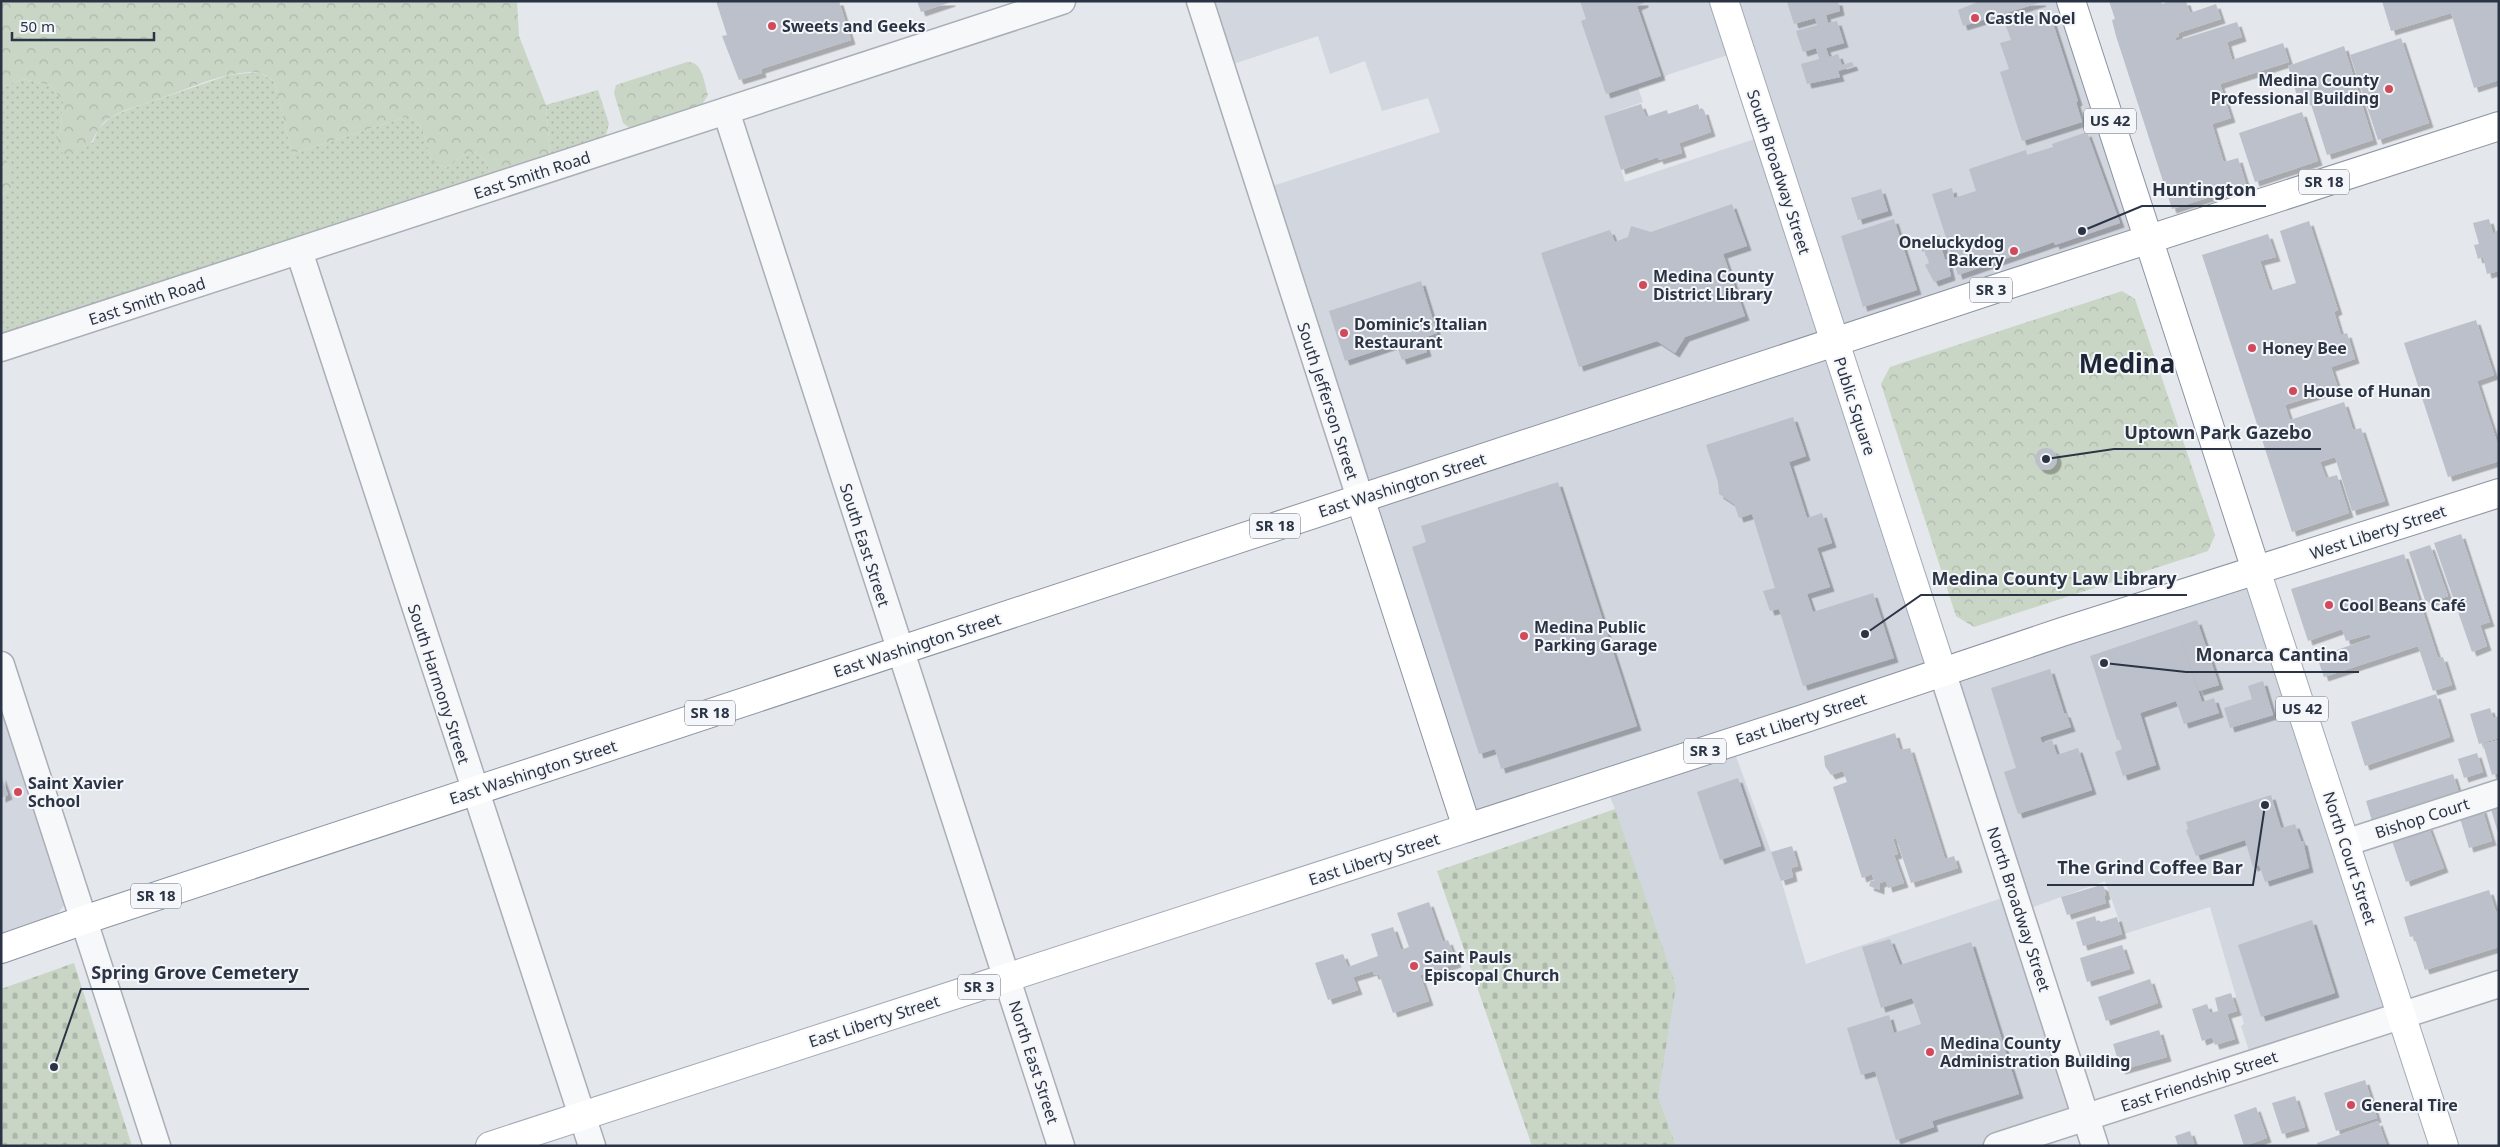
<svg xmlns="http://www.w3.org/2000/svg" width="2500" height="1147" viewBox="0 0 2500 1147" font-family="'Noto Sans',sans-serif">
	<style>
		.built { fill: #d2d6de; fill-rule: evenodd }
		.grass { fill: url(#grass-dots) }
		.forest { fill: url(#forest-crowns) }
		.cemetery { fill: url(#cemetery-stones) }
		.building { fill: #bbc0ca; filter: url(#shadow) }
		.lines { fill: none; stroke-linecap: round; stroke-linejoin: round }
		.minor-casing { stroke: #a9aeb7; stroke-width: 29 }
		.major-casing { stroke: #a3abb8; stroke-width: 30 }
		.highway-casing { stroke: #8b94a3; stroke-width: 30 }
		.minor { stroke: #f7f8fa; stroke-width: 26 }
		.major { stroke: #fff; stroke-width: 28 }
		.highway { stroke: #fff; stroke-width: 28 }
		.poi-dot { fill: #d1495b; stroke: #f4f6f9; stroke-width: 2 }
		.labels { text-anchor: middle; stroke-width: 4; stroke-linejoin: round; paint-order: stroke }
		.shield { fill: #f4f6f9; stroke: #676e7b; stroke-width: 1 }
		.shield-label { font-size: 15px; font-weight: bold; fill: #2b3445 }
		.poi-label { font-size: 16px; font-weight: bold; fill: #2b3445; stroke: #f4f6f9; text-anchor: start }
		.street-label { font-size: 16px; fill: #2b3445; stroke: #f4f6f9 }
		.town-label { font-size: 26px; font-weight: bold; fill: #1d2536; stroke: #f4f6f9 }
		.leader { fill: none; stroke: #2b3445; stroke-width: 2 }
		.callout-dot { fill: #2b3445; stroke: #f4f6f9; stroke-width: 2 }
		.callout-label { font-size: 18px; text-anchor: middle; font-weight: bold; fill: #2b3445; stroke: #f4f6f9; stroke-width: 4; stroke-linejoin: round; paint-order: stroke }
	</style>
	<defs>
		<pattern id="grass-dots" width="8" height="8" patternUnits="userSpaceOnUse" patternTransform="scale(1.25)"><rect width="8" height="8" fill="#c9d6c5"/><path d="M2 2h.1M6 6h.1" fill="none" stroke="#adb8ab" stroke-width="1.8" stroke-linecap="round"/></pattern>
		<pattern id="forest-crowns" width="20" height="18" patternUnits="userSpaceOnUse" patternTransform="scale(1.25)"><rect width="20" height="18" fill="#c9d6c5"/><path d="M2 6a3 3 0 1 1 6 0M12 15a3 3 0 1 1 6 0" fill="none" stroke="#adb8ab"/></pattern>
		<pattern id="cemetery-stones" width="16" height="16" patternUnits="userSpaceOnUse" patternTransform="scale(1.25)"><rect width="16" height="16" fill="#c9d6c5"/><path d="M2 7V4a2 2 0 0 1 4 0v3zM10 15v-3a2 2 0 0 1 4 0v3z" fill="#adb8ab"/></pattern>
		<filter id="shadow"><feDropShadow dx="4.5" dy="4.5" stdDeviation="0" flood-color="#0004"/></filter>
	</defs>
	<rect width="100%" height="100%" fill="#e4e7ec"/>
	<g class="built">
		<path d="M1200 1H2071L2149 240 1834 342 1942 671 2256 570 2401 1015 2253 1063 2241 1026 2244 1024 2210 907 2124 934 2105 881 2020 912 2086 1117 1997 1146H1676L1658 1096 1615 809 1605 784 1467 828 1260 190 1440 132 1428 98 1382 111 1365 61 1330 74 1318 36 1221 68ZM1740 51 1767 135 1625 182 1604 116 1643 102 1638 88 1663 80 1667 75ZM1942 672 2014 894 1806 964 1779 873 1731 743Z"/>
		<polygon points="1,693 66,903 58,913 1,936"/>
	</g>
	<g class="grass">
		<polygon points="259,72 274,81 292,154 409,116 422,128 432,162 446,168 464,154 475,152 486,161 491,175 1,337 1,197 11,188 11,166 1,154 1,87 23,79 50,85 63,101 61,126 56,144 93,143 98,129 111,117 130,109 229,75"/>
		<polygon points="598,90 609,124 605,138 550,156 546,105"/>
	</g>
	<g class="forest">
		<path d="M1 1H517L519 36 546 105 550 156 491 175 486 161 475 152 464 154 446 168 432 162 422 128 409 116 292 154 274 81C269 78 263 73 257 72 224 71 189 89 158 99 143 105 125 109 111 117 86 133 103 150 64 155L56 144 61 126 63 101 50 85 23 79 1 87Z"/>
		<path d="M687 62C703 61 704 83 708 95L701 106 632 130 623 123 614 93 616 85Z"/>
		<polygon points="1,154 11,166 11,188 1,197"/>
		<polygon points="2122,291 2135,299 2215,535 2208,551 1974,627 1956,616 1881,384 1890,367"/>
	</g>
	<g class="cemetery">
		<polygon points="1615,809 1676,986 1658,1096 1676,1146 1532,1146 1437,871"/>
		<polygon points="74,963 132,1146 1,1146 1,989"/>
	</g>
	<g class="building">
		<polygon points="716,1 839,1 851,40 761,69 762,73 739,80 722,36 727,35"/>
		<polygon points="917,1 951,1 951,2 921,12"/>
		<polygon points="1580,1 1644,1 1644,3 1637,6 1661,76 1606,94 1581,21 1586,19"/>
		<polygon points="1838,1 1840,11 1826,15 1828,23 1837,21 1844,43 1826,48 1829,57 1838,54 1842,65 1852,62 1854,66 1838,71 1840,77 1807,84 1801,64 1819,59 1816,48 1803,52 1796,31 1817,25 1815,18 1794,24 1787,2"/>
		<polygon points="1980,1 2041,1 2042,2 1963,26 1958,10"/>
		<polygon points="2109,1 2161,1 2162,4 2170,1 2186,1 2190,13 2216,4 2221,19 2178,33 2179,36 2175,38 2176,41 2237,22 2242,37 2227,42 2232,60 2283,43 2289,62 2220,84 2231,118 2212,124 2232,190 2172,209 2116,36 2112,20 2115,19"/>
		<polygon points="2382,1 2499,1 2499,80 2474,88 2451,13 2391,31"/>
		<polygon points="2049,11 2078,101 2076,102 2082,122 2022,141 2000,72 2009,69 2000,43 2011,40 2006,26"/>
		<polygon points="2401,38 2429,123 2378,140 2350,55"/>
		<polygon points="2344,46 2373,140 2327,155 2310,101 2298,99 2288,66"/>
		<polygon points="1641,104 1646,117 1667,110 1668,114 1698,104 1700,111 1704,110 1711,132 1679,143 1682,153 1659,160 1658,157 1621,170 1604,116"/>
		<polygon points="2302,112 2318,161 2255,182 2239,133"/>
		<polygon points="2087,132 2120,223 2055,245 2054,242 1958,275 1932,194 1952,188 1954,198 1976,191 1969,169 2026,150 2027,155 2053,147 2052,144"/>
		<polygon points="2238,158 2246,184 2232,188 2224,162"/>
		<polygon points="1881,189 1888,211 1858,220 1851,198"/>
		<polygon points="1732,204 1747,246 1723,254 1745,316 1685,337 1675,353 1657,341 1579,367 1541,253 1610,230 1615,242 1628,237 1631,226 1651,232"/>
		<polygon points="1894,219 1917,290 1863,307 1841,236"/>
		<polygon points="2489,219 2493,234 2499,229 2499,271 2487,274 2483,257 2478,259 2474,245 2479,244 2473,223"/>
		<polygon points="2309,221 2338,310 2334,312 2341,335 2347,333 2355,359 2331,367 2338,388 2285,405 2290,420 2344,402 2353,430 2361,428 2385,501 2352,511 2335,457 2320,462 2326,478 2337,475 2349,513 2292,532 2202,255 2268,234 2276,257 2260,261 2270,291 2296,283 2280,231"/>
		<polygon points="1940,235 1944,249 1942,250 1945,260 1947,259 1951,276 1934,282 1925,265 1929,263 1925,251 1922,252 1920,245 1933,240 1933,238"/>
		<polygon points="1421,281 1437,333 1423,338 1427,352 1402,360 1396,344 1345,361 1329,311"/>
		<polygon points="2476,320 2494,375 2477,381 2499,448 2499,461 2448,477 2404,343"/>
		<polygon points="1793,417 1806,456 1789,462 1807,518 1822,513 1832,543 1817,548 1830,587 1807,594 1813,612 1873,593 1894,658 1803,686 1779,609 1770,611 1763,591 1775,588 1752,514 1739,518 1734,504 1719,494 1718,482 1706,445"/>
		<circle cx="2046" cy="459" r="11"/>
		<polygon points="1558,482 1637,726 1501,769 1495,749 1479,754 1412,547 1426,542 1421,526"/>
		<polygon points="2461,534 2490,622 2480,625 2487,646 2472,652 2434,543"/>
		<polygon points="2430,545 2448,596 2426,603 2409,552"/>
		<polygon points="2404,554 2438,658 2443,657 2452,685 2433,691 2418,646 2324,677 2317,657 2371,638 2370,634 2346,641 2342,629 2308,641 2291,589"/>
		<polygon points="2197,620 2219,685 2199,691 2178,629 2202,702 2214,698 2219,713 2184,724 2176,701 2140,713 2156,765 2123,776 2115,752 2122,749 2119,740 2117,740 2090,656"/>
		<polygon points="2050,669 2064,713 2066,713 2071,727 2040,737 2042,743 2052,740 2057,755 2078,748 2092,790 2018,814 2004,772 2016,768 1991,688"/>
		<polygon points="2263,681 2273,715 2230,728 2224,708 2252,699 2248,686"/>
		<polygon points="2436,694 2450,737 2365,766 2351,722"/>
		<polygon points="2490,708 2493,718 2499,716 2499,738 2479,744 2470,714"/>
		<polygon points="1895,733 1900,750 1910,748 1945,859 1954,856 1958,868 1911,883 1896,838 1893,839 1898,854 1894,855 1904,883 1888,888 1886,881 1880,883 1880,890 1869,886 1871,880 1874,881 1872,874 1862,878 1833,787 1847,782 1843,771 1831,775 1825,766 1824,756"/>
		<polygon points="2499,740 2499,773 2492,775 2483,744"/>
		<polygon points="2477,753 2483,772 2464,778 2458,759"/>
		<polygon points="2453,774 2459,793 2372,821 2366,801"/>
		<polygon points="1,775 8,795 1,798"/>
		<polygon points="1738,778 1761,846 1720,860 1697,792"/>
		<polygon points="2271,795 2281,828 2295,824 2301,841 2303,841 2309,868 2265,882 2259,865 2253,867 2245,840 2196,856 2186,830 2188,829 2186,822"/>
		<polygon points="2499,803 2499,832 2498,833 2490,806"/>
		<polygon points="2482,808 2492,841 2469,848 2459,815"/>
		<polygon points="2428,825 2444,868 2406,882 2391,838"/>
		<polygon points="1792,846 1798,866 1791,868 1793,877 1781,881 1771,852"/>
		<polygon points="2101,885 2104,887 2106,895 2104,896 2106,903 2067,915 2061,897"/>
		<polygon points="2489,890 2496,912 2499,911 2499,947 2425,970 2414,936 2410,937 2404,917"/>
		<polygon points="1429,902 1443,942 1448,940 1457,963 1420,975 1429,1001 1393,1013 1379,974 1374,975 1373,971 1353,977 1358,990 1328,1000 1315,963 1343,954 1348,967 1378,956 1371,934 1393,927 1401,950 1409,947 1397,913"/>
		<polygon points="2095,916 2097,923 2117,917 2122,934 2083,946 2076,922"/>
		<polygon points="2312,920 2335,993 2261,1017 2238,945"/>
		<polygon points="1890,939 1900,965 1971,942 2019,1094 1932,1121 1934,1127 1896,1140 1875,1071 1861,1075 1847,1028 1889,1015 1894,1033 1921,1024 1912,998 1881,1008 1862,947"/>
		<polygon points="2122,945 2130,969 2087,982 2080,958"/>
		<polygon points="2150,979 2158,1003 2106,1021 2098,997"/>
		<polygon points="2231,993 2237,1011 2227,1014 2235,1039 2215,1045 2212,1037 2202,1041 2192,1009 2207,1004 2210,1013 2218,1011 2215,998"/>
		<polygon points="2159,1030 2167,1057 2121,1070 2113,1044"/>
		<polygon points="2365,1080 2377,1118 2336,1131 2324,1093"/>
		<polygon points="2295,1096 2305,1127 2282,1134 2272,1103"/>
		<polygon points="2256,1107 2267,1138 2244,1146 2234,1115"/>
		<polygon points="2378,1121 2387,1146 2318,1146 2317,1143"/>
		<polygon points="2190,1131 2195,1146 2178,1146 2175,1136"/>
	</g>
	<g class="lines">
		<defs>
			<g id="minor">
				<polyline points="1200,1 1360,498"/>
				<polyline points="726,111 1061,1146"/>
				<polyline points="299,251 592,1146"/>
				<polyline points="1,348 1062,1"/>
				<polyline points="1,665 157,1146"/>
				<polyline points="1942,671 2095,1146"/>
				<polyline points="2345,843 2499,793"/>
				<polyline points="1997,1146 2499,984"/>
			</g>
			<g id="major">
				<polyline points="1724,1 1942,671"/>
				<polyline points="2256,570 2444,1146"/>
				<polyline points="490,1146 1467,828"/>
			</g>
			<g id="highway">
				<polyline points="2071,1 2256,570"/>
				<polyline points="1360,498 1467,828 1803,719 2065,631 2499,493"/>
				<polyline points="1,949 84,920 1998,288 2499,126"/>
			</g>
		</defs>
		<use href="#minor" class="minor-casing"/>
		<use href="#major" class="major-casing"/>
		<use href="#highway" class="highway-casing"/>
		<use href="#minor" class="minor"/>
		<use href="#major" class="major"/>
		<use href="#highway" class="highway"/>
	</g>
	<g class="poi-dot">
		<circle cx="1975" cy="18" r="5"/>
		<circle cx="772" cy="26" r="5"/>
		<circle cx="2389" cy="89" r="5"/>
		<circle cx="2014" cy="251" r="5"/>
		<circle cx="1643" cy="285" r="5"/>
		<circle cx="1344" cy="333" r="5"/>
		<circle cx="2252" cy="348" r="5"/>
		<circle cx="2293" cy="391" r="5"/>
		<circle cx="2329" cy="605" r="5"/>
		<circle cx="1524" cy="636" r="5"/>
		<circle cx="18" cy="792" r="5"/>
		<circle cx="1414" cy="966" r="5"/>
		<circle cx="1930" cy="1052" r="5"/>
		<circle cx="2351" cy="1105" r="5"/>
	</g>
	<g class="labels">
		<g class="shield">
			<rect x="2084" y="108.5" width="52" height="25" rx="4"/>
			<rect x="2299" y="169.5" width="50" height="25" rx="4"/>
			<rect x="1970" y="277.5" width="42" height="25" rx="4"/>
			<rect x="1250" y="513.5" width="50" height="25" rx="4"/>
			<rect x="2276" y="696.5" width="52" height="25" rx="4"/>
			<rect x="685" y="700.5" width="50" height="25" rx="4"/>
			<rect x="1684" y="738.5" width="42" height="25" rx="4"/>
			<rect x="131" y="883.5" width="50" height="25" rx="4"/>
			<rect x="958" y="974.5" width="42" height="25" rx="4"/>
		</g>
		<g class="shield-label">
			<text x="2110" y="126">US 42</text>
			<text x="2324" y="187">SR 18</text>
			<text x="1991" y="295">SR 3</text>
			<text x="1275" y="531">SR 18</text>
			<text x="2302" y="714">US 42</text>
			<text x="710" y="718">SR 18</text>
			<text x="1705" y="756">SR 3</text>
			<text x="156" y="901">SR 18</text>
			<text x="979" y="992">SR 3</text>
		</g>
		<g class="poi-label">
			<text x="1985" y="24">Castle Noel</text>
			<text x="782" y="32">Sweets and Geeks</text>
			<text x="2379" y="86" text-anchor="end">Medina County<tspan x="2379" dy="18">Professional Building</tspan></text>
			<text x="2004" y="248" text-anchor="end">Oneluckydog<tspan x="2004" dy="18">Bakery</tspan></text>
			<text x="1653" y="282">Medina County<tspan x="1653" dy="18">District Library</tspan></text>
			<text x="1354" y="330">Dominic’s Italian<tspan x="1354" dy="18">Restaurant</tspan></text>
			<text x="2262" y="354">Honey Bee</text>
			<text x="2303" y="397">House of Hunan</text>
			<text x="2339" y="611">Cool Beans Café</text>
			<text x="1534" y="633">Medina Public<tspan x="1534" dy="18">Parking Garage</tspan></text>
			<text x="28" y="789">Saint Xavier<tspan x="28" dy="18">School</tspan></text>
			<text x="1424" y="963">Saint Pauls<tspan x="1424" dy="18">Episcopal Church</tspan></text>
			<text x="1940" y="1049">Medina County<tspan x="1940" dy="18">Administration Building</tspan></text>
			<text x="2361" y="1111">General Tire</text>
		</g>
		<g class="street-label">
			<text transform="translate(1779 172) rotate(72)" y="6">South Broadway Street</text>
			<text transform="translate(532 175) rotate(-18)" y="6">East Smith Road</text>
			<text transform="translate(147 301) rotate(-18)" y="6">East Smith Road</text>
			<text transform="translate(1328 401) rotate(72)" y="6">South Jefferson Street</text>
			<text transform="translate(1855 406) rotate(72)" y="6">Public Square</text>
			<text transform="translate(1402 485) rotate(-18)" y="6">East Washington Street</text>
			<text transform="translate(2378 532) rotate(-18)" y="6">West Liberty Street</text>
			<text transform="translate(865 545) rotate(72)" y="6">South East Street</text>
			<text transform="translate(917 645) rotate(-18)" y="6">East Washington Street</text>
			<text transform="translate(439 684) rotate(72)" y="6">South Harmony Street</text>
			<text transform="translate(1801 719) rotate(-18)" y="6">East Liberty Street</text>
			<text transform="translate(533 772) rotate(-18)" y="6">East Washington Street</text>
			<text transform="translate(2422 818) rotate(-18)" y="6">Bishop Court</text>
			<text transform="translate(2350 858) rotate(72)" y="6">North Court Street</text>
			<text transform="translate(1374 859) rotate(-18)" y="6">East Liberty Street</text>
			<text transform="translate(2019 909) rotate(72)" y="6">North Broadway Street</text>
			<text transform="translate(874 1021) rotate(-18)" y="6">East Liberty Street</text>
			<text transform="translate(1034 1062) rotate(72)" y="6">North East Street</text>
			<text transform="translate(2199 1081) rotate(-18)" y="6">East Friendship Street</text>
		</g>
		<g class="town-label">
			<text x="2127" y="373">Medina</text>
		</g>
	</g>
	<path class="leader" d="M2082 231L2142 206H2266M2046 459L2114 449H2321M1865 634L1921 595H2187M2104 663L2186 672H2359M2265 805L2253 885H2047M54 1067L81 989H309"/>
	<g class="callout-dot">
		<circle cx="2082" cy="231" r="5"/>
		<circle cx="2046" cy="459" r="5"/>
		<circle cx="1865" cy="634" r="5"/>
		<circle cx="2104" cy="663" r="5"/>
		<circle cx="2265" cy="805" r="5"/>
		<circle cx="54" cy="1067" r="5"/>
	</g>
	<g class="callout-label">
		<text x="2204" y="196">Huntington</text>
		<text x="2218" y="439">Uptown Park Gazebo</text>
		<text x="2054" y="585">Medina County Law Library</text>
		<text x="2272" y="661">Monarca Cantina</text>
		<text x="2150" y="874">The Grind Coffee Bar</text>
		<text x="195" y="979">Spring Grove Cemetery</text>
	</g>
	<rect width="2500" height="1147" fill="none" stroke="#2b3445" stroke-width="5"/>
	<path d="M12 32v8h142v-8" fill="none" stroke="#2b3445" stroke-width="2.5"/>
	<text x="20" y="32" font-size="15" fill="#2b3445" stroke="#f4f6f9" stroke-width="4" paint-order="stroke">50 m</text>
</svg>
